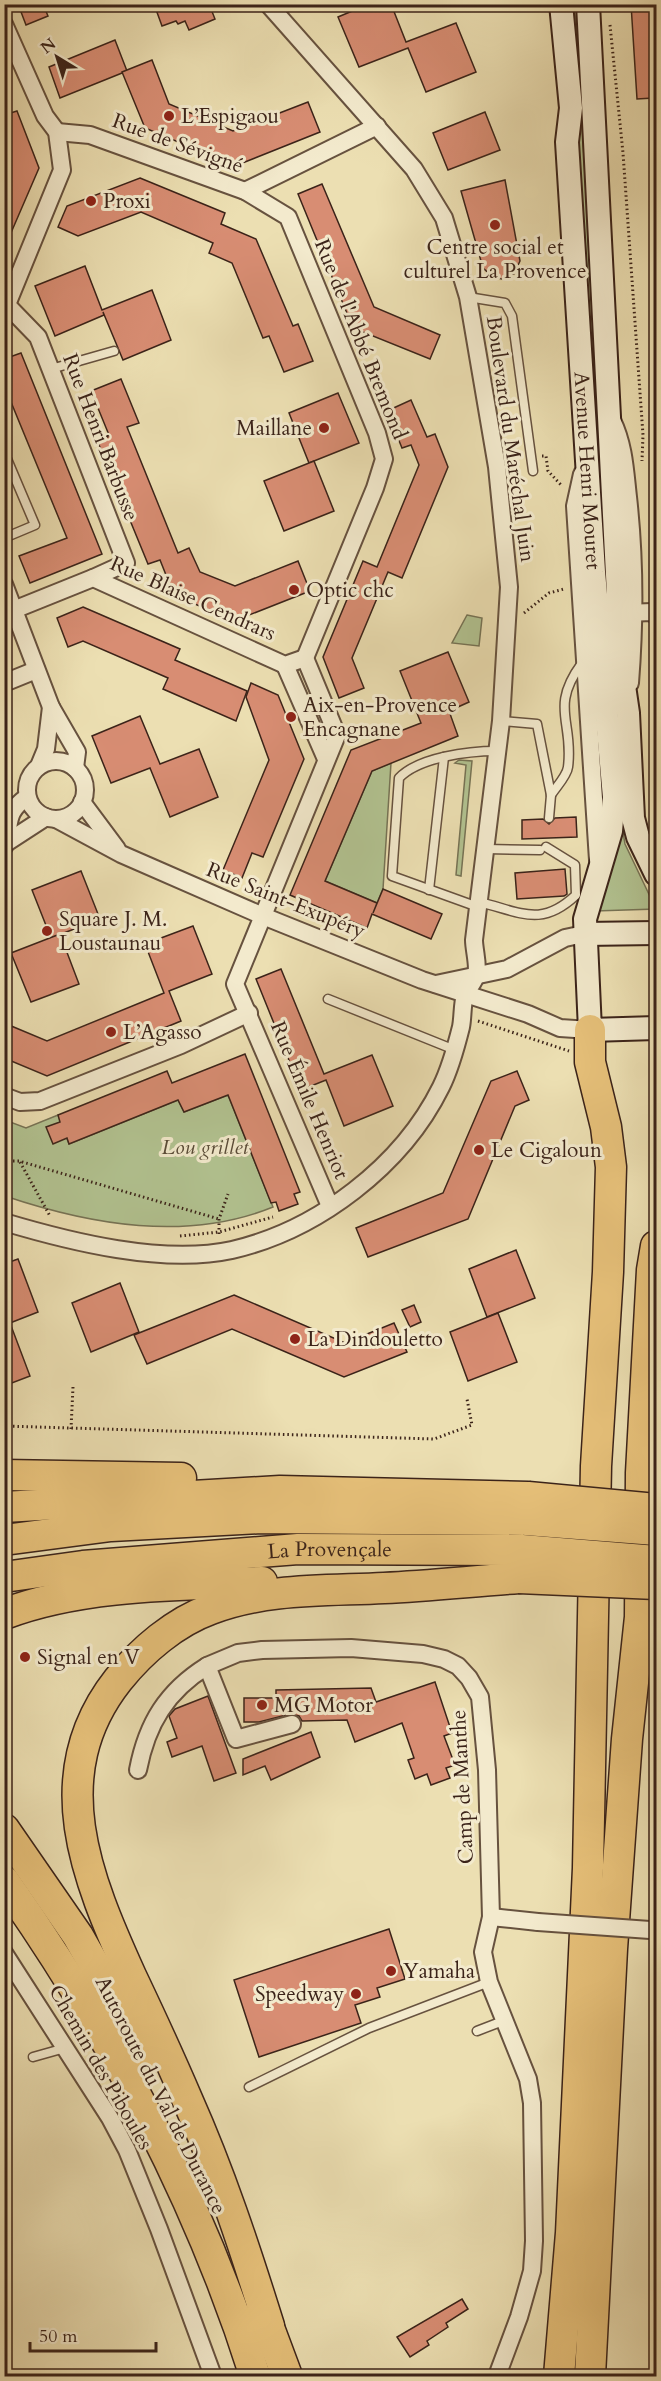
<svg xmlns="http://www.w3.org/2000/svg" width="661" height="2381" viewBox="0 0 661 2381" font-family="Cardo,serif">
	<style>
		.green { fill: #b2c391; stroke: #767355; stroke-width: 1.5 }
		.building { fill: #d88d73; stroke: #3b2319; stroke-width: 1.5 }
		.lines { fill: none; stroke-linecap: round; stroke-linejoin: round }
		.lane-casing { stroke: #67523f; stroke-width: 11 }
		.street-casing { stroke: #67523f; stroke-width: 20 }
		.secondary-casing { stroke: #3b2319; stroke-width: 26 }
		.highway-casing { stroke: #3b2319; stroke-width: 33 }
		.path { stroke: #3b2319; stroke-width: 3; stroke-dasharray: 1.5 3; stroke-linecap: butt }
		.lane { stroke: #f3eacd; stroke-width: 8 }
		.street { stroke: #f3eacd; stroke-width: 16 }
		.secondary { stroke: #f3eacd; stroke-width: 22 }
		.highway { stroke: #e6c079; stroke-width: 30 }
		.street-bridge-casing { stroke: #67523f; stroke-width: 20; stroke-linecap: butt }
		.highway-bridge-casing { stroke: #3b2319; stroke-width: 33; stroke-linecap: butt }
		.street-bridge { stroke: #f3eacd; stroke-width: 16 }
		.highway-bridge { stroke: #e6c079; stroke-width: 30 }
		.poi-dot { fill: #8f2418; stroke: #f3eacd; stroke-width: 2 }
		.labels { text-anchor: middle; stroke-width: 6; stroke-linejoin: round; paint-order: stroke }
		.poi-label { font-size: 21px; fill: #3b2319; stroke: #f3eacd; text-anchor: start }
		.street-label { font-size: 21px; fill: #3b2319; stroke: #f3eacd }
		.park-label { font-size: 21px; font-style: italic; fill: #594b37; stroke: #f3eacd }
	</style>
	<rect width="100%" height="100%" fill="#ecdfb2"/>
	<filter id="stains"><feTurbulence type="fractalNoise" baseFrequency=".00333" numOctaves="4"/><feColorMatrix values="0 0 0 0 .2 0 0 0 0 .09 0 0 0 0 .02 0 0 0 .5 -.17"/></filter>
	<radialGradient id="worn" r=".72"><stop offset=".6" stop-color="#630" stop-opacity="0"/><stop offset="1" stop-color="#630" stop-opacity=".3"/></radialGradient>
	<g class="green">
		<polygon points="568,5 574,5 576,23 609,580 603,580"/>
		<polygon points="467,615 482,618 479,646 452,643"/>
		<polygon points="459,760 472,761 461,876 456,875 466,765 455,763"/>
		<polygon points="391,763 383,889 377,903 325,881 372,771"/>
		<polygon points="620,815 625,844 656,909 595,911"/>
		<path d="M228 1095 273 1207C187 1242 91 1225 5 1196V1120L26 1128 58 1115 69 1144 178 1100 184 1112Z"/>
	</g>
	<g class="building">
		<polygon points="18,4 43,4 48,16 26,25"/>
		<polygon points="154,4 209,4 215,19 189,30 185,21 178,24 176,21 162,26"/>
		<polygon points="369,4 391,4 406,42 456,23 476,72 426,92 408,48 359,67 338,17"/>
		<polygon points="631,4 650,4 653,98 637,99"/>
		<polygon points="115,40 127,71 60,98 49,67"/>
		<polygon points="152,60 169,104 233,131 308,102 320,132 235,166 145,128 122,72"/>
		<polygon points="17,111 39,168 4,249 4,115"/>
		<polygon points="485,112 500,150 448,170 433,133"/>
		<polygon points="140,178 225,213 221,224 256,239 293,326 298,324 313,361 284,372 269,336 263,338 232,263 209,253 213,243 141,212 78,236 58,227 67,206"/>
		<polygon points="505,180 520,261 514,274 502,279 493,277 483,268 461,191"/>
		<polygon points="322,184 374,307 440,335 430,359 353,328 298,194"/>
		<polygon points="85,266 102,310 152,290 171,340 123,360 103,312 104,315 55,336 35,286"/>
		<polygon points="21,353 102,554 30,583 19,556 67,538 4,385 4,359"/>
		<polygon points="121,379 139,423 127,427 178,553 189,548 200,572 235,586 298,561 310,591 234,621 174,595 160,560 148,564 97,440 109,435 91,391"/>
		<polygon points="338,393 359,443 309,463 289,413"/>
		<polygon points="411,400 427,437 435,434 448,467 402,578 388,572 352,658 364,688 339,698 323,657 363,561 377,567 419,465 411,445 402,448 387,411"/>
		<polygon points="314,461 334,511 284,531 264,481"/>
		<polygon points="83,607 180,649 175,660 247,691 236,721 163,689 168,678 83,641 68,647 57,618"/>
		<polygon points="448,652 469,702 449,711 458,736 372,771 325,881 377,903 373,913 383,889 442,914 431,939 372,914 367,928 290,895 351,750 421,723 400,671"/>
		<polygon points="251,683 278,695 304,759 263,857 252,853 242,878 223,870 269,760 246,697"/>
		<polygon points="140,716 160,764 199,749 218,797 170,817 150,768 111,783 92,736"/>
		<polygon points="576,817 577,837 522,839 522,820 543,819 549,824 555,818"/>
		<polygon points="565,869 567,894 564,896 517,899 515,873"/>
		<polygon points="81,871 100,919 51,938 32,890"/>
		<polygon points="193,926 212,974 169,991 181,1021 47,1076 4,1058 4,1023 47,1041 164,993 145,944"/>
		<polygon points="60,934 79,984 31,1002 11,953"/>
		<polygon points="281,969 324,1074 372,1055 393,1106 344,1126 326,1080 301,1090 256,979"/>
		<polygon points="245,1054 300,1192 294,1194 298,1204 279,1211 276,1202 271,1203 228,1095 184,1112 178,1100 69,1144 67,1138 53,1144 46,1127 60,1122 58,1115 167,1071 172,1083"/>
		<polygon points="517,1071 529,1100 515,1106 468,1219 368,1257 356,1228 443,1193 491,1081"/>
		<polygon points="516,1250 535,1298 487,1317 469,1269"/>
		<polygon points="18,1259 38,1312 10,1323 30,1376 4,1386 4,1264"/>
		<polygon points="120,1283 139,1332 91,1352 72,1303"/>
		<polygon points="234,1295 345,1343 394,1323 407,1352 344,1377 232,1329 147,1364 134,1335"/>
		<polygon points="414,1305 421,1322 410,1327 402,1310"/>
		<polygon points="498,1313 517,1362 468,1381 450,1332"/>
		<polygon points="435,1682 452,1733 444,1736 455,1765 446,1768 450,1778 431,1785 427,1774 415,1779 408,1760 414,1758 402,1723 355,1742 347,1720 302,1721 299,1716 290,1714 259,1722 244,1722 244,1698 276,1698 276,1690 371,1688 376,1702"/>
		<polygon points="208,1696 236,1773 214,1781 202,1746 172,1757 167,1742 177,1738 169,1716 175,1709"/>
		<polygon points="311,1732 320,1757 271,1780 265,1766 243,1775 243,1759"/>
		<polygon points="389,1929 405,1979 377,1988 380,1997 355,2005 361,2023 259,2057 234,1980"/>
		<polygon points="462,2299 468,2309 446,2323 448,2327 427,2341 429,2345 410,2357 397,2337"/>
	</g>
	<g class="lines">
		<defs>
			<g id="lane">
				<polyline points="468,297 505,303 512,316 533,471"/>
				<polyline points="51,369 114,351"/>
				<polyline points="4,452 35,525 4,538"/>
				<polyline points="501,721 537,724 551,795 549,818"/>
				<path d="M551 795C556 787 567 776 568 767 574 721 549 708 582 663"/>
				<polyline points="486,849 540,850"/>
				<polyline points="429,890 444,757"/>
				<path d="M479 902C521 912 541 928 576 895L575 865 546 847"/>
				<path d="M478 907 392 876 399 778C419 757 469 751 497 751"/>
				<polyline points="328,999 455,1050"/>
				<polyline points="477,2031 503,2021"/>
				<polyline points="33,2057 65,2048"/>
				<polyline points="249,2087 369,2028 489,1982"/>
			</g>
			<g id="street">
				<polyline points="4,24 45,116 57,132 62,170 4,312"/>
				<polyline points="57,132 90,135 245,191 288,217 377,433 384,459 375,488 305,658"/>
				<polyline points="245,191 377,126"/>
				<polyline points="7,305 38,337 126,563 93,578"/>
				<path d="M612 420C624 445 625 470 628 497 635 560 635 619 630 683"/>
				<polyline points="582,474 575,506 598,860"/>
				<polyline points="4,584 51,707 77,752 75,768"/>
				<polyline points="16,609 93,578 285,665 305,658"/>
				<polyline points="626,613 652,612 656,616"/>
				<polyline points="305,658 337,735 235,984 330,1206"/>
				<polyline points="285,665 326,759"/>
				<polyline points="4,683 36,670"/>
				<circle cx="56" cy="790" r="29"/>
				<polyline points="39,766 46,749 51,707"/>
				<polyline points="82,802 117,849"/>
				<polyline points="56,819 121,854 263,916 422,980 528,1014 560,1028 590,1030"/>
				<polyline points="6,843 46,817"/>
				<path d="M4 847C12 824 3 814 27 797"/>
				<polyline points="436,984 507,969 565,938 584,934"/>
				<polyline points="4,1096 20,1102 40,1101 181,1045 249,1013"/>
				<path d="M4 1222C71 1242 163 1265 232 1250 318 1230 402 1166 441 1087 450 1069 456 1047 461 1027 463 1017 462 1005 465 995 468 988 474 983 476 975 479 966 474 950 474 940L501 721 509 587 497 467 468 297 444 218 414 169 268 4"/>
				<polyline points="292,1724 236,1739 207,1666 238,1653 262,1650 351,1648 423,1654 444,1659 458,1666 469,1678 480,1697 487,1770 491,1917 483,1952 489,1982 528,2079 532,2103 534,2241 532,2271 519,2317 497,2376"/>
				<path d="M138 1770C147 1723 167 1691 207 1666"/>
				<polyline points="491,1917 538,1922"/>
				<polyline points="4,1953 110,2118 127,2150 159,2229 213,2376"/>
			</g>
			<g id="secondary">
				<path id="s1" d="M561 4 571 108 567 142 594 572 614 797 611 831 585 919 590 1030 656 1028"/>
				<polyline points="588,4 618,594 618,645 628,713 633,818 638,837 656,874"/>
				<polyline points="584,934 656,933"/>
			</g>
			<g id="highway">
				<polyline points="4,1475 181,1478"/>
				<polyline points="4,1507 280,1491 528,1497"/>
				<polyline points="4,1540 111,1526 261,1518 526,1520"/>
				<path id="s2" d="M4 1577 83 1566 298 1549 522 1550"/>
				<path d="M4 1614C82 1584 180 1585 262 1582"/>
				<polyline points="4,1829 78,1936 147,2058"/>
				<path d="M4 1881C110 2031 200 2201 255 2376"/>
				<polyline points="262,2309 287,2376"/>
				<path d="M269 2326C245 2249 220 2173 187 2099 169 2057 150 2016 131 1976 87 1879 43 1775 118 1680 142 1650 175 1622 211 1609 266 1588 327 1591 384 1588 429 1586 474 1581 519 1578"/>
				<polyline points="559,2376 571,2233 588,1868 596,1466 608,1272 611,1167 606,1127 590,1062 590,1030"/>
				<polyline points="590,2376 612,1949 627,1739 640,1617 641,1473 652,1270 656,1246"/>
			</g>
		</defs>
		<use href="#lane" class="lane-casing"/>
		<use href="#street" class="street-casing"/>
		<use href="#secondary" class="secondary-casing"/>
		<use href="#highway" class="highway-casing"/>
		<g class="path">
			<polyline points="610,25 623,153 643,435 642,461"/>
			<polyline points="542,456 546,456 548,471 562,486"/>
			<polyline points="524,613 549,593 564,589"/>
			<polyline points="478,1021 569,1051"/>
			<polyline points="4,1161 19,1161 219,1219"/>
			<polyline points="20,1162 50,1216"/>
			<polyline points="219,1234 219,1219 228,1194"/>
			<polyline points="180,1236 219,1232 273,1217"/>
			<polyline points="4,1426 434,1439 472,1425 467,1399"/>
			<polyline points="71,1429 73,1387"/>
		</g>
		<use href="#lane" class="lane"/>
		<use href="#street" class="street"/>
		<use href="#secondary" class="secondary"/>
		<use href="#highway" class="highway"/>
		<defs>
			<polyline id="street-bridge" points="538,1922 650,1930"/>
			<g id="highway-bridge">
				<polyline points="528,1497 656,1509"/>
				<polyline points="526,1520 656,1530"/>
				<polyline points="522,1550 656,1561"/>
				<polyline points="519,1578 656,1584"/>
			</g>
		</defs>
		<use href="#street-bridge" class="street-bridge-casing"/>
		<use href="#highway-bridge" class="highway-bridge-casing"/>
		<use href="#street-bridge" class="street-bridge"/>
		<use href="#highway-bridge" class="highway-bridge"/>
	</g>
	<g class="poi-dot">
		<circle cx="169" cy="116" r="6"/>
		<circle cx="91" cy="201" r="6"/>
		<circle cx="495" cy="225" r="6"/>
		<circle cx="324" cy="428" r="6"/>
		<circle cx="294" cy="590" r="6"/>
		<circle cx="291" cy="717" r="6"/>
		<circle cx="47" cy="931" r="6"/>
		<circle cx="111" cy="1032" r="6"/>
		<circle cx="479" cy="1150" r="6"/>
		<circle cx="295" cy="1339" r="6"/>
		<circle cx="25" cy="1657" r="6"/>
		<circle cx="262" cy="1705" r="6"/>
		<circle cx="391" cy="1971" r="6"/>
		<circle cx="356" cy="1994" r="6"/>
	</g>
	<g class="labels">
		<g class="poi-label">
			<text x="181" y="123">L’Espigaou</text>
			<text x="103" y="208">Proxi</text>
			<text x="495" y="254" text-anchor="middle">Centre social et<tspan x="495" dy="24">culturel La Provence</tspan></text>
			<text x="312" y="435" text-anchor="end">Maillane</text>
			<text x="306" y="597">Optic chc</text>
			<text x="303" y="712">Aix-en-Provence<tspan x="303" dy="24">Encagnane</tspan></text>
			<text x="59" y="926">Square J. M.<tspan x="59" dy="24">Loustaunau</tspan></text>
			<text x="123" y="1039">L’Agasso</text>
			<text x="491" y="1157">Le Cigaloun</text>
			<text x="307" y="1346">La Dindouletto</text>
			<text x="37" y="1664">Signal en V</text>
			<text x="274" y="1712">MG Motor</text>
			<text x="403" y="1978">Yamaha</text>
			<text x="344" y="2001" text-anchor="end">Speedway</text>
		</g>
		<g class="street-label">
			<text transform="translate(178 143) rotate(20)" y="7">Rue de Sévigné</text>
			<text transform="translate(361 339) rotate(68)" y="7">Rue de l'Abbé Bremond</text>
			<text transform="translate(101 437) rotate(69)" y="7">Rue Henri Barbusse</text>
			<text transform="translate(511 439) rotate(82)" y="7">Boulevard du Maréchal Juin</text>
			<text dy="7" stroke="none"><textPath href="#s1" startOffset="468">Avenue Henri Mouret</textPath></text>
			<text transform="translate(193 598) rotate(24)" y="7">Rue Blaise Cendrars</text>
			<text transform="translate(286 900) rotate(22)" y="7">Rue Saint-Exupéry</text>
			<text transform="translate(310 1100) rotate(67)" y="7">Rue Émile Henriot</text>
			<text dy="7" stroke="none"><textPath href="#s2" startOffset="327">La Provençale</textPath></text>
			<text transform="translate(462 1787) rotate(-93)" y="7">Camp de Manthe</text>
			<text transform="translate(101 2067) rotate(60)" y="7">Chemin des Piboules</text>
			<text transform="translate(161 2095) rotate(63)" y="7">Autoroute du Val de Durance</text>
		</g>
		<g class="park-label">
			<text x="205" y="1154">Lou grillet</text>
		</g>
	</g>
	<rect width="661" height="2381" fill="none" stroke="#ecdfb2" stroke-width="24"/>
	<rect x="6" y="6" width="649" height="2369" fill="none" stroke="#3b2319" stroke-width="3"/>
	<rect x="12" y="12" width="637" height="2357" fill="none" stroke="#3b2319" stroke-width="1.5"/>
	<g transform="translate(57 57) rotate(322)" stroke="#f3eacd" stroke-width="4.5" paint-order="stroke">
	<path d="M0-4.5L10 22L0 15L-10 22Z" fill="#3b2319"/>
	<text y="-9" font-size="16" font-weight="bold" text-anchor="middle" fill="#3b2319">N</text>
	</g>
	<path d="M30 2342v9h126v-9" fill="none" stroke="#3b2319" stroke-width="3"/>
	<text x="39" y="2342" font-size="18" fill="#3b2319" stroke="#f3eacd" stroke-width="4.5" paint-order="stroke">50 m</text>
	<rect width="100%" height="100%" filter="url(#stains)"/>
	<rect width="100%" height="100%" fill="url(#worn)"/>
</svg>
